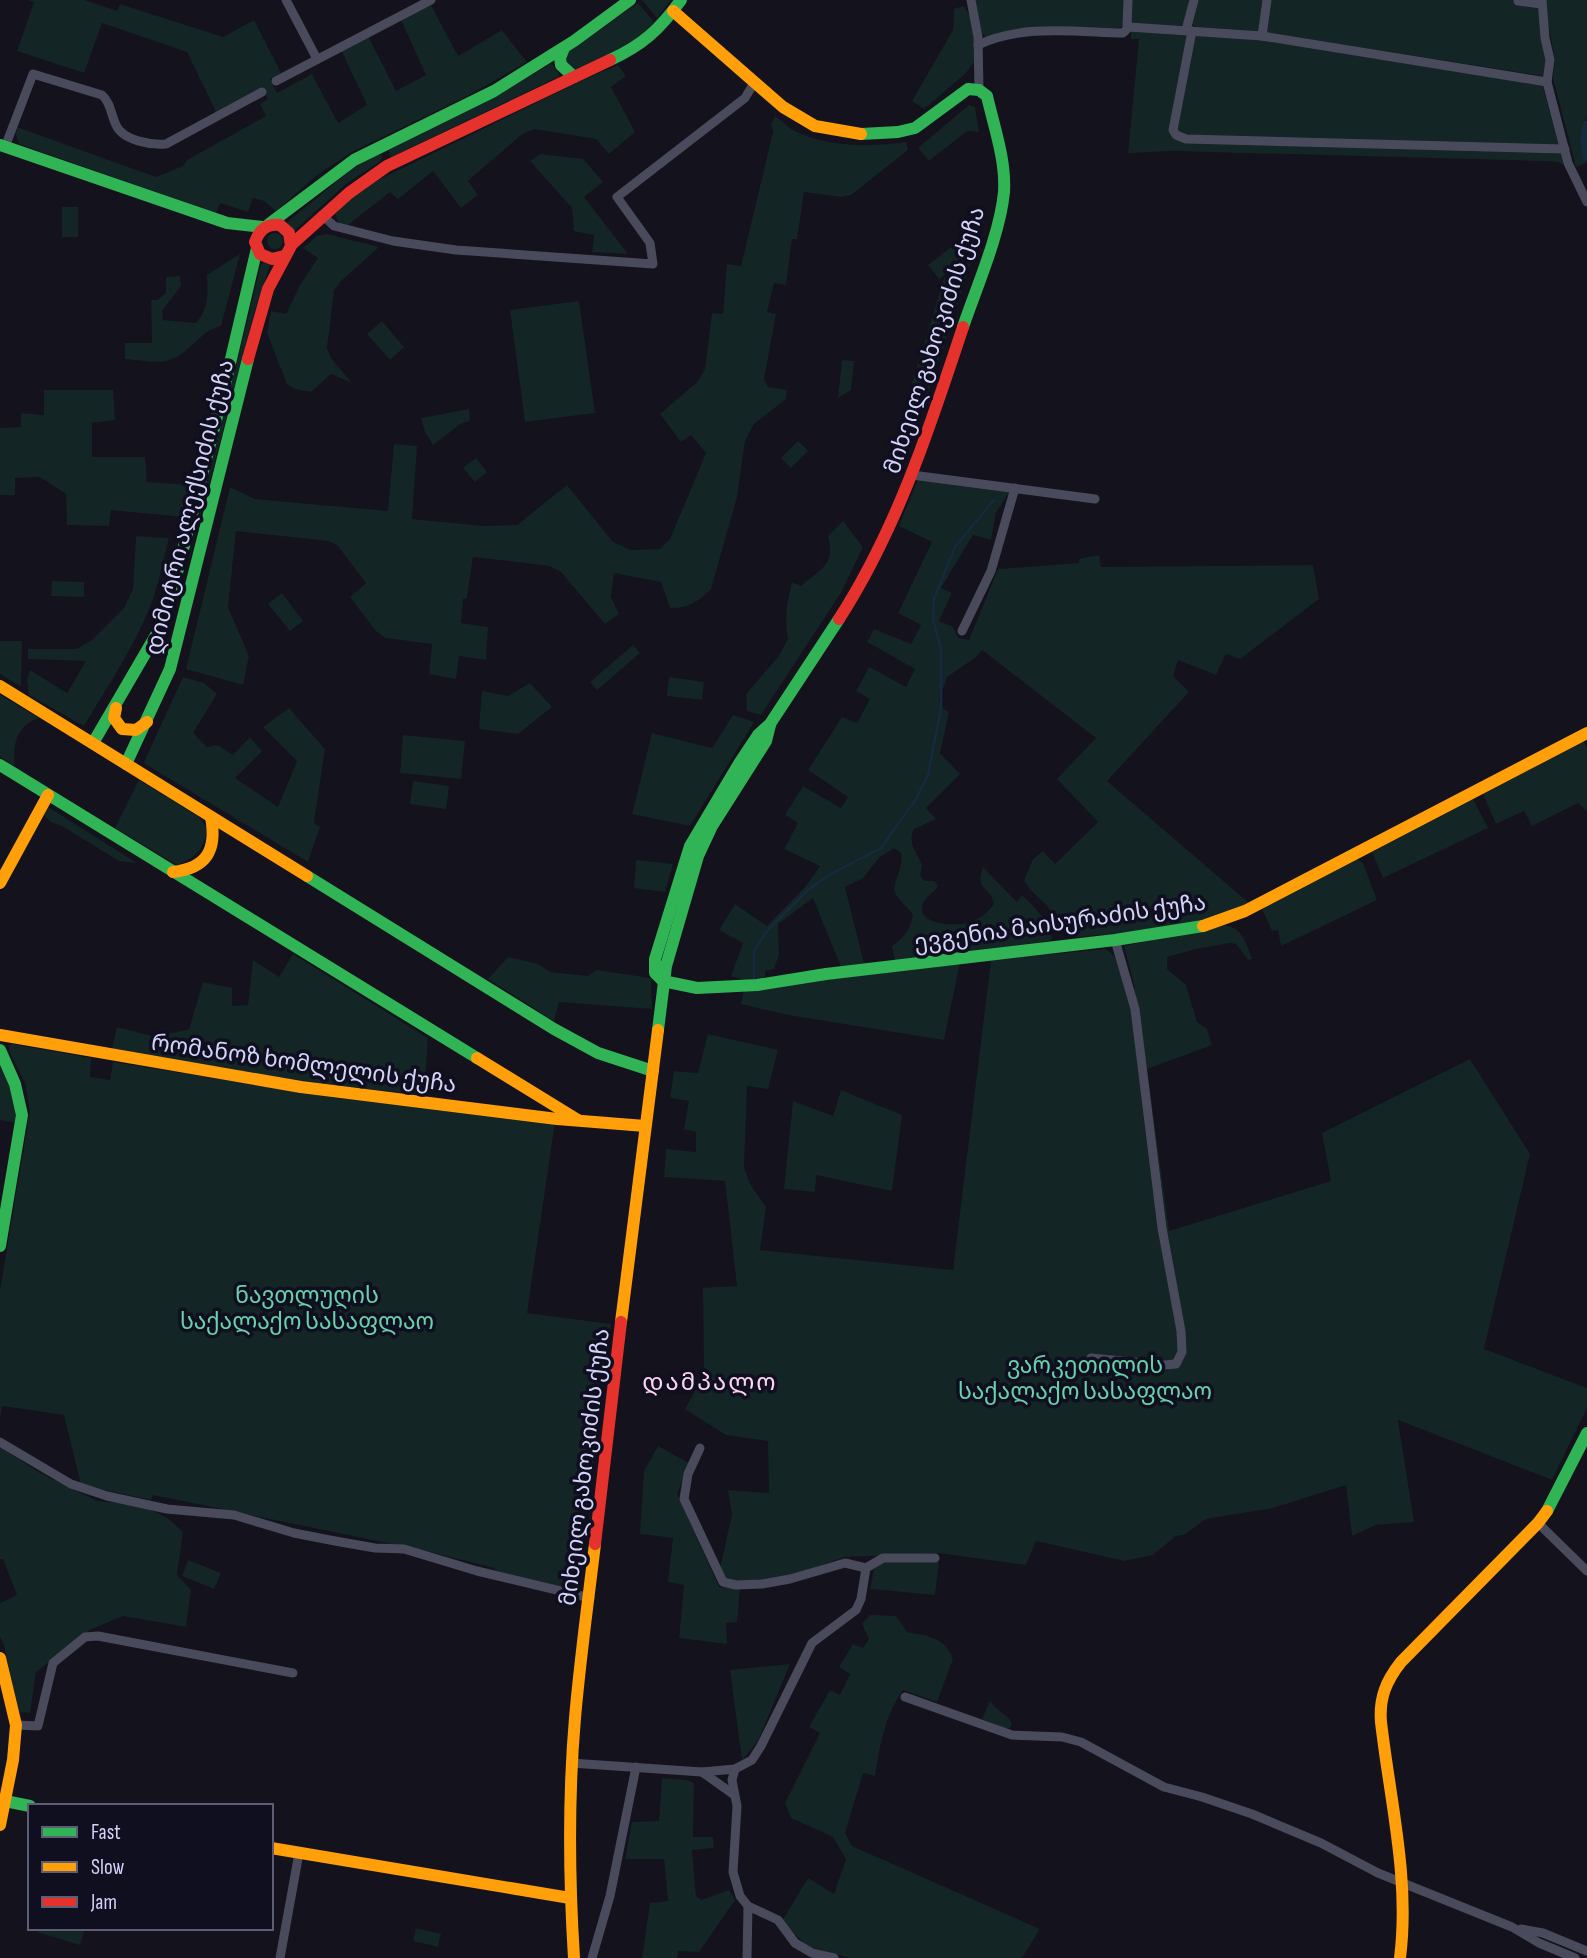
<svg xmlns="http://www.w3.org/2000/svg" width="1587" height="1958" viewBox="0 0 1587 1958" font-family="'Sofia Sans Condensed','Noto Sans Georgian',sans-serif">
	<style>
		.green { fill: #132524 }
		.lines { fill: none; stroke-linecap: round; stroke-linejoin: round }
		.stream { stroke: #15293f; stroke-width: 2.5 }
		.canal { stroke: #15293f; stroke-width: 8 }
		.street { stroke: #494a5b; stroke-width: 9 }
		.fast { stroke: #30b455; stroke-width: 12 }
		.slow { stroke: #ff9f0a; stroke-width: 12 }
		.jam { stroke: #e5322d; stroke-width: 12 }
		.labels { text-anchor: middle; stroke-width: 7; stroke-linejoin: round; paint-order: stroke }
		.street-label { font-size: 23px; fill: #d3d2f9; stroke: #100f1f }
		.park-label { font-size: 23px; fill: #68d0ab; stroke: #100f1f }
		.neighbourhood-label { font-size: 24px; letter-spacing: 2px; fill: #fad4f0; stroke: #100f1f }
	</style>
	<rect width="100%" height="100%" fill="#14121c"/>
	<g class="green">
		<polygon points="28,0 85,0 117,11 120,4 223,37 254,20 281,73 270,79 277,93 312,74 338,123 367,105 341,50 368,36 396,91 426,75 401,20 430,3 458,56 502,30 527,62 469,95 350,153 316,176 276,211 264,201 253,198 248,212 220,203 216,213 19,144 16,135 17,127 156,177 183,166 187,160 266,116 260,104 268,99 263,90 217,114 187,52 102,23 84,73 17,51 34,2"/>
		<polygon points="642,0 671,0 657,18"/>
		<polygon points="974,0 1191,0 1184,25 1178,26 1124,25 1116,30 986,38 980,31"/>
		<polygon points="1196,0 1537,0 1547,61 1544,76 1275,34 1197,28 1191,23"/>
		<polygon points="1544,0 1587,0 1587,117 1580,141 1586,163 1576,167 1553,78 1555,61"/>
		<path d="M638 3 654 22C636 46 602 57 575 70L570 68 566 61 569 51Z"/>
		<path d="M963 6C977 18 973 45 974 62L965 74 924 109 912 101 953 30 954 9Z"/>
		<polygon points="1131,30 1260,39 1539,83 1543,87 1564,165 1558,162 1544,161 1174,151 1128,153 1139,39 1131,39"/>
		<polygon points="552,63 560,76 391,157 388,150 503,92"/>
		<polygon points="618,65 626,76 611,87 635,132 609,154 596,139 534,129 521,135 468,181 478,195 461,208 433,171 398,199 390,192 348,225 347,229 337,220 335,212 339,206 378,180 581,81"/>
		<polygon points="969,105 975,107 979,132 967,131 929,161 918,148"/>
		<path d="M775 116C783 121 789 129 797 132 829 147 870 147 906 142L908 150 851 195 841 197 804 192 797 239H792L786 285 774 283 767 312 776 314 764 379 768 387 787 390 786 399 754 424 745 441 737 497 711 589C700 601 687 609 670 608L661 582 614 573 611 597 619 614 605 624 561 572 550 566 473 557 467 598 463 599 461 623 488 627 486 660 459 656 456 679 429 674 432 644 385 638 375 630 350 597 366 583 337 545 328 541 236 531 228 607 249 656 243 685 186 669 230 487 255 499 388 511 394 444 417 446 412 519 485 526 517 525 567 485 613 542 631 550 660 549 670 539 706 453 691 435 681 442 660 414 697 382 705 369 712 313 723 314 727 264 741 266 773 132 771 125Z"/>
		<polygon points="379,154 382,156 381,161 346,184 294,231 286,223 352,169"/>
		<polygon points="540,154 583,159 603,182 584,197 628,254 592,252 594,235 574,231 572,208 530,161"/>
		<rect x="62" y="207" width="16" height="30"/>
		<polygon points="985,219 928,393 911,387 944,279 970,256 958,240"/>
		<circle cx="275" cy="241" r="8"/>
		<polygon points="327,234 379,247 340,282 334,291 327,348 331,358 352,383 331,374 311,392 295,389 287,384 267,333 271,311 286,314 300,285 318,258 303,248 317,236"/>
		<polygon points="956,243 967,257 939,279 928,265"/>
		<path d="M240 254 221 326C200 330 191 353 170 360 158 364 138 360 125 359V343H152L151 300H157L166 293V277L180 276 181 286 162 311 163 320 196 323C209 308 208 294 207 275Z"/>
		<polygon points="264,262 270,265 254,313 184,578 261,264"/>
		<polygon points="579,301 595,413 525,422 510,310"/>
		<polygon points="382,321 404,347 390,360 367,334"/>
		<polygon points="842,360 854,361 851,390 838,398"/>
		<polygon points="44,390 113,390 115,420 92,423 92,457 145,457 147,482 192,485 184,517 111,510 109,526 67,525 66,494 40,477 15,478 15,495 0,495 0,428 21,427 21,413 44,415"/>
		<polygon points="469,409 470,421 462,423 433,445 425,432 421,418"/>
		<polygon points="798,441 808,451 791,468 781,458"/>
		<polygon points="476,458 487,472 475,482 463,468"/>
		<path d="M918 479 1009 492 996 513 991 540 973 535 941 588 952 593 939 621 952 626 958 638 969 640 998 569 1079 563V559L1099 555 1101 567 1313 565 1319 599 1240 659 1226 654 1216 675 1178 660 1173 676 1189 692 1107 781 1249 903C1193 930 1132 931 1071 938 1058 932 1056 917 1047 906 1039 897 1029 891 1024 880L1033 859 1043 851 1055 864 1098 822 1057 779 1096 738 982 650 975 658 947 677 939 700 943 709 949 712 940 753 960 774 926 808 936 819 914 829C907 844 917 851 922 865L920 876 925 881H934L938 886C934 894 923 897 922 907 920 925 955 926 968 923 978 920 988 913 994 904 990 885 974 891 983 867L1017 902 1022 895C1037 910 1047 918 1052 938L1050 941 895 961 892 946C904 937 910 930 913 915 909 909 896 897 895 892 891 884 904 870 901 853L894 848 879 858 863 878 845 887 864 963 841 967 813 898 778 924 779 955 774 969 765 971V977L744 980 731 976 743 943 719 930 735 904 767 926 806 886 820 866 784 849 798 823 785 815 803 786 841 808 848 797 808 770 842 717 857 723 870 699 856 691 869 667 906 687 915 669 867 642 874 629 911 644 921 625 898 613 932 542 899 526Z"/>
		<path d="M843 521 863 547 842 591 761 715 747 711 746 694 778 657 788 639C784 619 787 602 792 582L801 586C821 569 836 564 828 536Z"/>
		<path d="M136 536 169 538C163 561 159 584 150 607 133 649 107 687 84 726L29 695 27 681 30 670 67 693 86 661 28 659V649H76L92 640 124 608 133 589Z"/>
		<polygon points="52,581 84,582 84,597 51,596"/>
		<polygon points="282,593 303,621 290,631 268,604"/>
		<polygon points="0,641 22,641 21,685 20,686 0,674"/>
		<polygon points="633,645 640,653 597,690 590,682"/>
		<polygon points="183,677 204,683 217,694 193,733 207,747 218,745 233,755 250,737 262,751 235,778 278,807 297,761 263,727 289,708 325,749 314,823 320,827 308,862 145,764 144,762"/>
		<polygon points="669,677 704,682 702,700 667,696"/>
		<polygon points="530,683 552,707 518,734 479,729 482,691 508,696"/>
		<path d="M0 695 39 718C17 725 12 745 15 766L0 757Z"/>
		<polygon points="733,715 754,722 690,826 632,814 652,733 712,748"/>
		<polygon points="403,735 465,741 461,779 400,773"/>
		<polygon points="1583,741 1587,747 1587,811 1578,803 1532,826 1524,811 1496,824 1483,794"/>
		<path d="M139 780 199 817 207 828C204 849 196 858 177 865L115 828Z"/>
		<polygon points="413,781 449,786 446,809 410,804"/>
		<polygon points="1473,799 1488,828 1383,878 1372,852"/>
		<polygon points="48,807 137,863 119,861 62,826 50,822 44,815"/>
		<polygon points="1356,858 1363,863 1377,900 1281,946 1278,930 1272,931 1262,909"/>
		<polygon points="636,860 673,864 665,892 634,888"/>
		<path d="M1223 925C1243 927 1246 943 1252 959L1248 960 1236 944 1230 943 1196 949 1167 957V969L1186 985 1197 1022 1207 1029 1212 1045 1147 1069 1169 1231 1331 1181 1322 1133 1470 1059 1530 1154 1484 1349 1587 1388V1408L1552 1480 1398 1420 1414 1522 1376 1525 1352 1536 1346 1485 1273 1508 1206 1519 1184 1535 1176 1536 1153 1555 1124 1561 1036 1541 1026 1565 938 1553 845 1557 791 1575 762 1581H735L725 1578 720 1568 732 1514 728 1490 769 1493 768 1441 726 1435 685 1409 704 1375 703 1288 737 1286 725 1181 664 1177 666 1149 696 1152V1132L684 1129 689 1101 670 1098 674 1071 698 1073 708 1034 778 1050 768 1089 747 1086 744 1167 750 1184 766 1207 760 1250 953 1270 991 960 1105 949C1119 954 1122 977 1126 990L1135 988 1124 946Z"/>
		<polygon points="293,954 428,1038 424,1095 331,1085 120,1053 112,1048 117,1027 156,1037 189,1029 203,982 232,988 232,1006 248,1005 253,960 279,977"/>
		<polygon points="508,957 538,964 550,972 588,976 596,970 651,978 652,1009 559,1002 554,1021 488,979"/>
		<polygon points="960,963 944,1040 788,1015 741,1004 744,990"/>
		<polygon points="13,1044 91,1058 90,1077 110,1080 113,1062 331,1097 555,1122 527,1313 611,1324 578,1586 573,1589 566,1589 500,1574 494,1568 431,1552 153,1495 151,1500 81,1485 64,1415 2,1406 0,1419 0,1290 30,1111 25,1083 10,1053 9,1045"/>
		<polygon points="0,1060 17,1109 16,1123 0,1120"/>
		<polygon points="841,1090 902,1115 892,1191 816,1175 815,1192 784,1189 793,1101 833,1116"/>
		<polygon points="0,1446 38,1472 72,1489 98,1501 133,1504 158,1513 170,1520 183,1532 177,1575 191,1590 186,1627 123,1616 90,1630 36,1672 30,1713 18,1712 4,1645 0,1637 0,1603 17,1595 3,1559 0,1559"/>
		<polygon points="658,1446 689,1463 677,1494 719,1587 740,1588 737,1622 726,1623 727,1644 679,1638 684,1585 668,1582 673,1538 640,1534 644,1471"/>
		<polygon points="188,1560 221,1573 214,1589 182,1576"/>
		<polygon points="883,1562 939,1562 935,1595 870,1589 874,1569"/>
		<path d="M870 1615 896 1616 907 1632C928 1636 945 1637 953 1659L937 1702 903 1690C885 1715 880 1746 875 1776L863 1773 845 1833 852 1846 1040 1929 1022 1958H849L807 1946 782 1921 808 1878 834 1894 846 1859 833 1837 791 1818 785 1803 820 1733 809 1727 830 1690 840 1695 850 1674 839 1667 853 1644 863 1648 869 1639 862 1624Z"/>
		<polygon points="790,1664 758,1741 742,1760 730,1670"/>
		<path d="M990 1701C996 1710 1007 1714 1012 1723L1010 1728H1005L982 1719Z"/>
		<polygon points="662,1778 687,1780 694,1783 693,1837 713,1837 714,1848 692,1850 696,1896 701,1900 729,1890 735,1900 699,1952 678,1951 677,1958 642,1958 650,1903 668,1901 664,1859 625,1859 632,1822 659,1821"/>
		<polygon points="39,1928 85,1928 80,1945 37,1932"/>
		<polygon points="416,1928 441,1934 438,1947 413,1941"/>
	</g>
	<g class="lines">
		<polyline class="stream" points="754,980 754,951 766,932 808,890 831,874 881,848 916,799 928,775 941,708 941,649 933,620 934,599 955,547 994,500"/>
		<polyline class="canal" points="1587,125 1584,140 1587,157"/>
		<g class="street">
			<polyline points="286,0 317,59"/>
			<polyline points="971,0 978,37 979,90"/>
			<polyline points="1542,0 1545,38 1550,60 1547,82 1568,163 1587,202"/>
			<polyline points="1518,1 1541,4"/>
			<polyline points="1127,27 1128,0"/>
			<polyline points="1186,30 1194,0"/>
			<polyline points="1192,31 1173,130 1176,135 1186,139 1565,149"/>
			<polyline points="1262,36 1267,0"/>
			<path d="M978 45C1021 24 1076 32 1123 33L1129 27 1262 36 1547 82"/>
			<polyline points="276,81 431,0"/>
			<path d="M5 147 33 74 102 95C111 103 111 115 116 125 123 141 151 145 166 144L262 92"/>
			<polyline points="322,215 334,226 393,241 456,250 653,264 650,243 617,197 745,98 754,83"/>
			<polyline points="912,475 1095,499"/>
			<polyline points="962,631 991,571 1015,488"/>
			<polyline points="1091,1358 1164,1365 1176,1364 1182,1352 1181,1331 1162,1228 1135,1009 1115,940"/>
			<polyline points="0,1442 71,1484 107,1496 167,1509 234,1515 294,1533 335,1541 375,1548 404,1549 477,1571 590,1598"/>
			<polyline points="700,1448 688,1474 684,1499 723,1582 736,1585 762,1584 790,1579 845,1563 866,1568"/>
			<polyline points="1538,1523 1587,1571"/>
			<polyline points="905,1697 1012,1735 1062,1737 1081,1742 1164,1787 1202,1797 1252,1814 1321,1843 1378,1873 1512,1927 1539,1943 1575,1958"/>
			<polyline points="16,1725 38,1726 53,1663 85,1637 98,1636 293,1673"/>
			<polyline points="571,1763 702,1772 735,1769 752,1760 761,1746 812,1643 856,1610 861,1599 866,1568 883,1558 935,1558"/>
			<polyline points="735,1769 732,1780 737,1806 733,1872 740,1896 748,1906 747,1958"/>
			<polyline points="702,1772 733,1794"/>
			<polyline points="748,1906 778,1920 795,1943 812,1953 834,1958"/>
			<polyline points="1521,1929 1543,1933 1587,1951"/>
			<polyline points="280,1958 299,1853"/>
			<polyline points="592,1958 610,1896 636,1767"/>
		</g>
		<g class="fast">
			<polyline points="564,48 560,58 561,65 574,77"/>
			<path d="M610 60C643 45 660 29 681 0"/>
			<path d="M861 134 898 132 915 128 968 89 979 90 987 96C994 127 1006 160 1004 192 1000 234 977 286 963 327"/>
			<polyline points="0,145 227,223 263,227"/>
			<polyline points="269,224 354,160 494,91 574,41 630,0"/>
			<polyline points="93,743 156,635 170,600 223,393 257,248"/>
			<polyline points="126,764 170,669 248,359"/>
			<polyline points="0,765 477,1058"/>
			<polyline points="307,876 554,1029 598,1053 653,1071"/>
			<polyline points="663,981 655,973 655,959 690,846 740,762 758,735 770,724 839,619"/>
			<polyline points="663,981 697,988 757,985 826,974 1115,940 1203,926"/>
			<polyline points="658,1030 666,966 698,856 712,826 766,741 770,725"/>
			<polyline points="0,1050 15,1084 22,1115 0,1246"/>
			<polyline points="1547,1511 1587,1433"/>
			<polyline points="5,1801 30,1806"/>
		</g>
		<g class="slow">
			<polyline points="673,11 783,107 815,126 861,134"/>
			<polyline points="0,686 307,876"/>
			<polyline points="116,708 114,718 122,729 136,730 147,722"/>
			<path d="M173 872C207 868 217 850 211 817"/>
			<polyline points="0,883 48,795"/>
			<polyline points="1203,926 1245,911 1587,733"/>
			<polyline points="0,1035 301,1087 557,1119 645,1126"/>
			<polyline points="477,1058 578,1120"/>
			<polyline points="621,1322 658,1030"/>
			<polyline points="0,1658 16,1725 13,1760 0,1825"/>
			<polyline points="271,1848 570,1898"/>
			<path d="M574 1958C569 1878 568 1798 575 1718 580 1660 588 1602 595 1544"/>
			<path d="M1400 1958C1410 1878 1390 1801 1381 1722 1379 1698 1386 1681 1401 1662L1538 1523 1547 1511"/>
		</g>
		<g class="jam">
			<polyline points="291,245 349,193 387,166 610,60"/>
			<path d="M248 359 268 289 291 246 289 233 280 225C267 223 259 230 255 242L260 254 272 259 284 256"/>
			<path d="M839 619C897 529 930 427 963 327"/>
			<polyline points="595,1544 621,1322"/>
		</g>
	</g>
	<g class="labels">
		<g class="street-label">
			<text transform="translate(934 340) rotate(-72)" y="8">მიხეილ გახოკიძის ქუჩა</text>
			<text transform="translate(189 507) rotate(-76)" y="8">დიმიტრი ალექსიძის ქუჩა</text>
			<text transform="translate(1060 922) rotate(-8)" y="8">ევგენია მაისურაძის ქუჩა</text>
			<text transform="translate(304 1063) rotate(8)" y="8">რომანოზ ხომლელის ქუჩა</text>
			<text transform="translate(584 1467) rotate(-83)" y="8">მიხეილ გახოკიძის ქუჩა</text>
		</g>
		<g class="park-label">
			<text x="307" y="1303">ნავთლუღის<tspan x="307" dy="26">საქალაქო სასაფლაო</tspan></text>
			<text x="1085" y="1373">ვარკეთილის<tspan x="1085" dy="26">საქალაქო სასაფლაო</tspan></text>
		</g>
		<g class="neighbourhood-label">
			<text x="710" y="1390">დამპალო</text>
		</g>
	</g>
	<rect x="28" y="1804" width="245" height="126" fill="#100f1f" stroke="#5e5d76" stroke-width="2"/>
	<rect x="42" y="1827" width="35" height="10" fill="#30b455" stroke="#5e5d76" stroke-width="2"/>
	<text x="91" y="1839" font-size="21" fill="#d3d2f9">Fast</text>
	<rect x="42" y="1862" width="35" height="10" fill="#ff9f0a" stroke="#5e5d76" stroke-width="2"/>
	<text x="91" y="1874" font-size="21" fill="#d3d2f9">Slow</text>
	<rect x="42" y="1897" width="35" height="10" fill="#e5322d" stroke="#5e5d76" stroke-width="2"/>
	<text x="91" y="1909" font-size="21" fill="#d3d2f9">Jam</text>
</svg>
